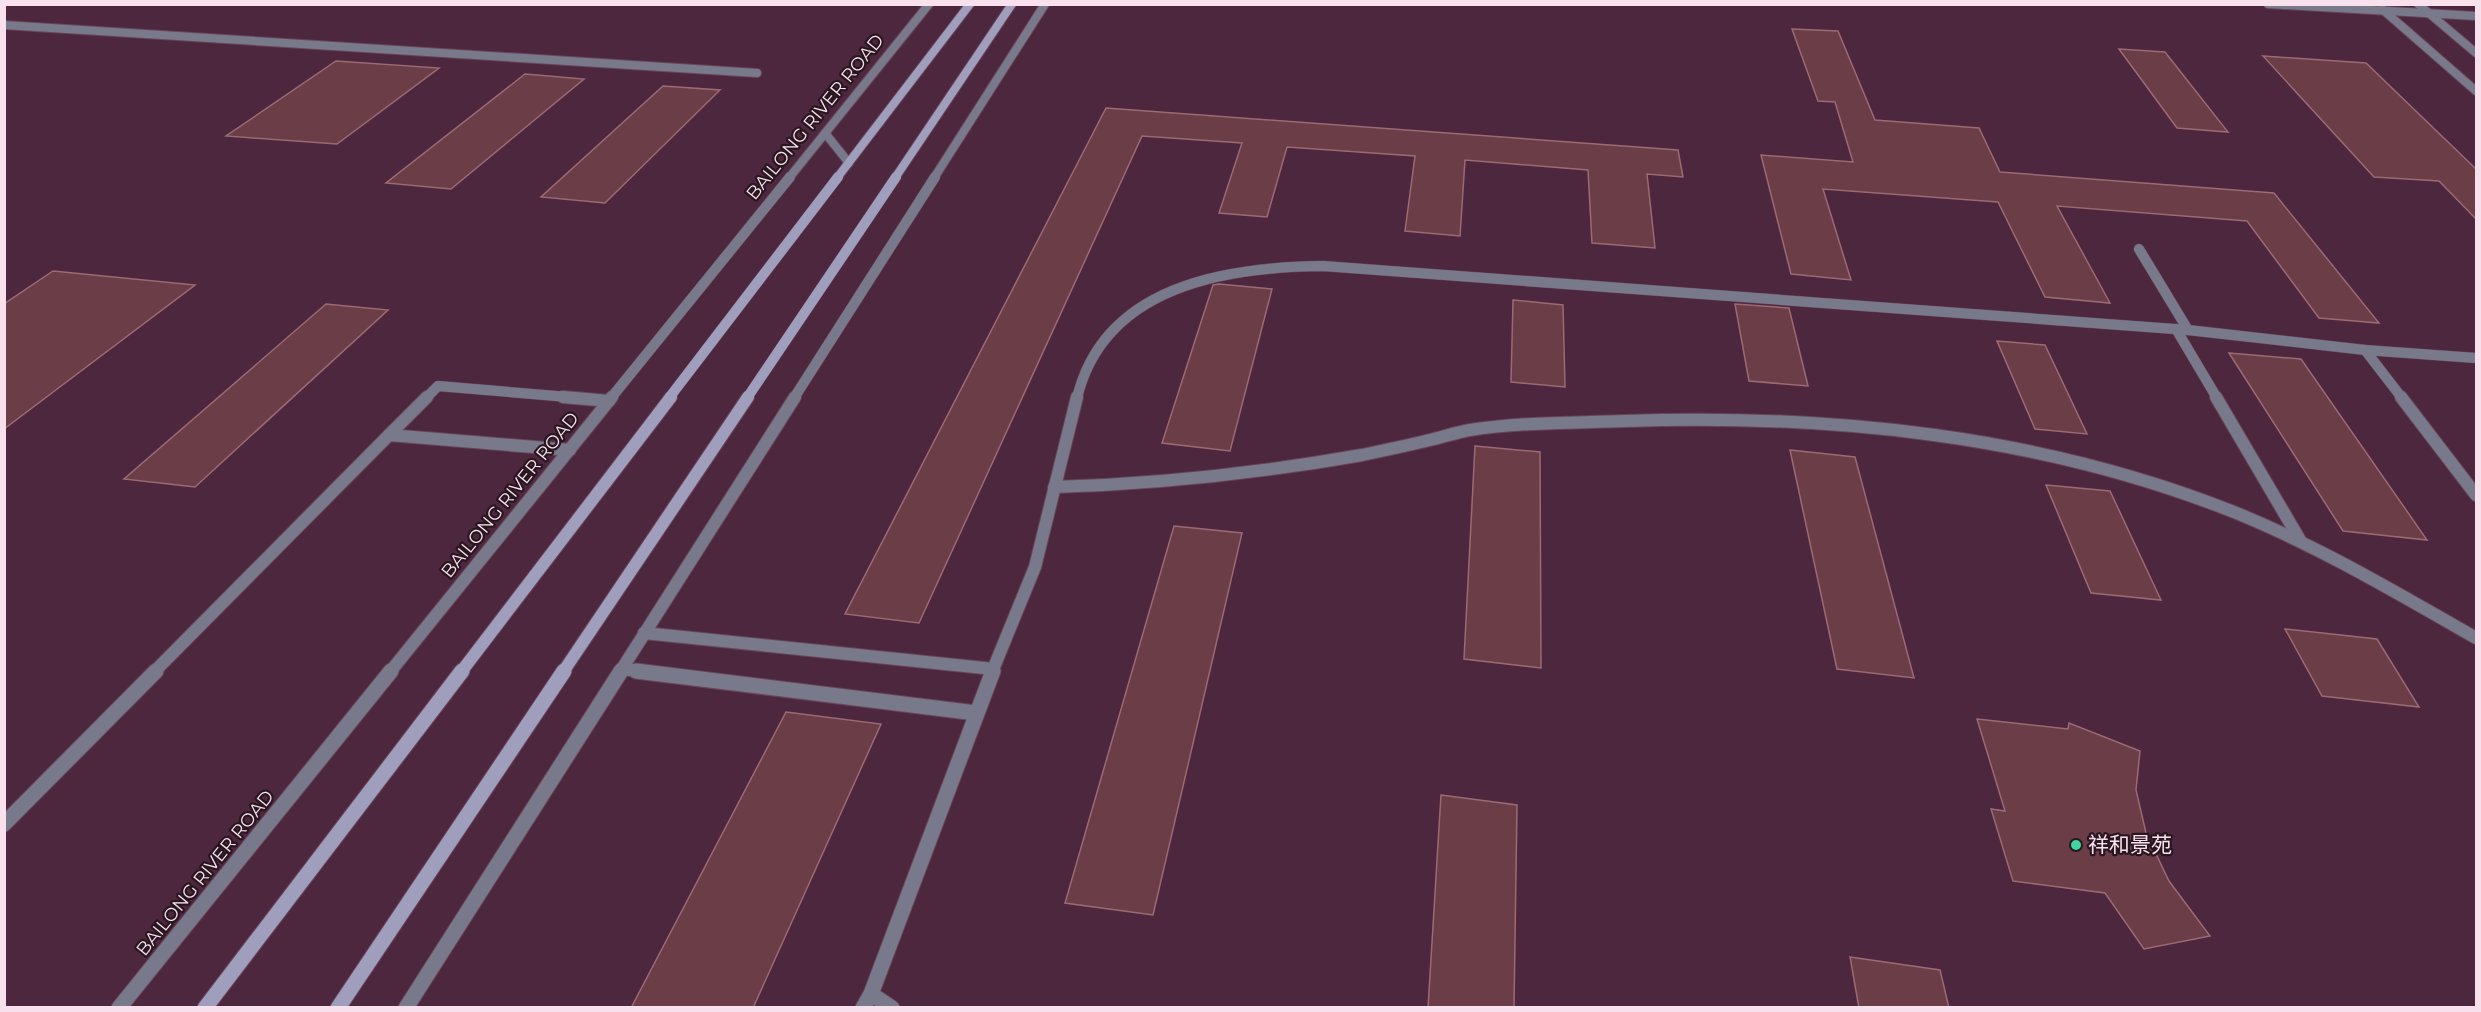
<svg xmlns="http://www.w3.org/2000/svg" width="2481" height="1012" viewBox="0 0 2481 1012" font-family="Montserrat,'Noto Sans SC',sans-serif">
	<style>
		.building { fill: #6a3d47; stroke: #9c6a75; stroke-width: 1.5 }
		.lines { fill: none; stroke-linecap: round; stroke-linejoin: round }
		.service-far3-casing { stroke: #694559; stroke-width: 10 }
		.service-far2-casing { stroke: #694559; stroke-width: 11 }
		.service-far1-casing { stroke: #694559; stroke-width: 14 }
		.service-casing { stroke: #694559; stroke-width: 17 }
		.minor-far3-casing { stroke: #694559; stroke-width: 10 }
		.minor-far2-casing { stroke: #694559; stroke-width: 11 }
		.minor-far1-casing { stroke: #694559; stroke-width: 14 }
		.minor-casing { stroke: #694559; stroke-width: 17 }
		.tertiary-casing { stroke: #694559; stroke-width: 10 }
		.secondary-far3-casing { stroke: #694559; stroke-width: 10 }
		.secondary-far2-casing { stroke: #694559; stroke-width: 11 }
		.secondary-far1-casing { stroke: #694559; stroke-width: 14 }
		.secondary-casing { stroke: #694559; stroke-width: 17 }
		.service-far3 { stroke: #79798c; stroke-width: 8 }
		.service-far2 { stroke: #79798c; stroke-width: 10 }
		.service-far1 { stroke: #79798c; stroke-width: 12 }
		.service { stroke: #79798c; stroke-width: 15 }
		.minor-far3 { stroke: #79798c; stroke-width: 8 }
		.minor-far2 { stroke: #79798c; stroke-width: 10 }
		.minor-far1 { stroke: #79798c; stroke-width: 12 }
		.minor { stroke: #79798c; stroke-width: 15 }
		.tertiary { stroke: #79798c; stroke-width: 8 }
		.secondary-far3 { stroke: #9f9fbd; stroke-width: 8 }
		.secondary-far2 { stroke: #9f9fbd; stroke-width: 10 }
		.secondary-far1 { stroke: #9f9fbd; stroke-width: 12 }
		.secondary { stroke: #9f9fbd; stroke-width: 15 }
		.poi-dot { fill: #40d4a1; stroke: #281720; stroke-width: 2 }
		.labels { text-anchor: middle; stroke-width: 4.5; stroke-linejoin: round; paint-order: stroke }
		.street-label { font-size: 18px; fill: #f9e0ed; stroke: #281720 }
		.near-poi-label { font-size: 21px; fill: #f9e0ed; stroke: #281720; text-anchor: start }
	</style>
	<rect width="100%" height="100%" fill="#4d273d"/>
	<g class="building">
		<polygon points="1792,29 1838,31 1875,120 1979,128 2000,172 2274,193 2379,323 2319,318 2247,221 2057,206 2110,303 2045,297 1998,202 1823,189 1851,280 1791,274 1761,155 1853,162 1835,102 1818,101"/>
		<polygon points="2119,49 2165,52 2228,132 2177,128"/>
		<polygon points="2263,56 2366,63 2476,169 2476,219 2439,181 2374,177"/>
		<polygon points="336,61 439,68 337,144 226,136"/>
		<polygon points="525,74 584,79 451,189 386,183"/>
		<polygon points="663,86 720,90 605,203 541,197"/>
		<polygon points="1106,108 1678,150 1683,177 1647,174 1655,248 1592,243 1588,170 1465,160 1460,236 1405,231 1415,156 1287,147 1267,217 1219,213 1242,143 1142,136 919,623 845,614"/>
		<polygon points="53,271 195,285 4,429 4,304"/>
		<polygon points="1219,284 1272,289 1230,451 1162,443 1213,285"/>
		<polygon points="1513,300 1563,305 1565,387 1511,382"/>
		<polygon points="326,304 388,310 195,487 124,479"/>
		<polygon points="1735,304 1789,308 1808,386 1749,381"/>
		<polygon points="1997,341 2045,345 2087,434 2035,429"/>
		<polygon points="2229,353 2301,359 2427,540 2343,531"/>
		<polygon points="1475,446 1540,452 1541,668 1464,659"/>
		<polygon points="1790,450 1855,457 1914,678 1837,669"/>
		<polygon points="2046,485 2110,491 2161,600 2091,593"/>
		<polygon points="1174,526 1242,533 1153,915 1065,903"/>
		<polygon points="2285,629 2377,639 2419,707 2322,696"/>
		<polygon points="786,712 881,724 753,1008 631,1008"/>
		<polygon points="1977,719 2068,729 2069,723 2140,751 2136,790 2146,833 2169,881 2210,936 2144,949 2105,893 2013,881 1991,809 2005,811"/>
		<polygon points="1441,795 1517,805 1514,1008 1428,1008"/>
		<polygon points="1850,957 1940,970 1949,1008 1859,1008"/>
	</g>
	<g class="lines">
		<defs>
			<g id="service-far3">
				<polyline points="2268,4 2476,16"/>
				<polyline points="2382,9 2476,91"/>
				<polyline points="4,25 757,73"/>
				<polyline points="789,178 929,4"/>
				<polyline points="934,178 1045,4"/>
			</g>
			<g id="service-far2">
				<polyline points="426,398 438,386 580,398"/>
				<polyline points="611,398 790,177"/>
				<polyline points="794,398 935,177"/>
			</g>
			<g id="service-far1">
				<polyline points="427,397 389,435 570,450"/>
				<polyline points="563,397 609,401"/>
				<polyline points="154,672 389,435"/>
				<polyline points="390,672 612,397"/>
				<polyline points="620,672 795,397"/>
			</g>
			<g id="service">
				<polyline points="4,824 156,671"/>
				<polyline points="119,1008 391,671"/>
				<polyline points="406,1008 621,671"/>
			</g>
			<polyline id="minor-far3" points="825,133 849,163"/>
			<g id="minor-far2">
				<polyline points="2139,249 2188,330"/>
				<polyline points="2176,329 2217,398"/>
				<polyline points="2365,350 2402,398"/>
				<path d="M1077 398C1104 286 1225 267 1323 266L2188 330 2365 350 2476 358"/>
			</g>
			<g id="minor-far1">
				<polyline points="2216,397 2300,540"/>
				<polyline points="2401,397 2476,495"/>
				<path d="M1054 487C1158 484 1260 473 1362 455 1386 450 1410 445 1434 439 1446 436 1458 432 1470 430 1521 422 1574 423 1625 421 1832 414 2040 435 2234 512 2318 546 2397 593 2476 638"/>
				<polyline points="644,633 994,669"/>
				<polyline points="621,669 648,672"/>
				<polyline points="992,672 1035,567 1077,397"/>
			</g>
			<g id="minor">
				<polyline points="636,671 976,713"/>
				<polyline points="871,994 892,1008"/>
				<polyline points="863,1008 871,994 993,671"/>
			</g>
			<polyline id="tertiary" points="2418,4 2476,53"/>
			<g id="secondary-far3">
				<polyline points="837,178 970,4"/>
				<polyline points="895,178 1012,4"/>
			</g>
			<g id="secondary-far2">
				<polyline points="669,398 838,177"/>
				<polyline points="747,398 896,177"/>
			</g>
			<g id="secondary-far1">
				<polyline points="461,672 671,397"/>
				<polyline points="563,672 748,397"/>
			</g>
			<g id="secondary">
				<polyline points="205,1008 462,671"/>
				<polyline points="338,1008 564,671"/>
			</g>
		</defs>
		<use href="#service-far3" class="service-far3-casing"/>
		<use href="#service-far2" class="service-far2-casing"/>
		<use href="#service-far1" class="service-far1-casing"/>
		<use href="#service" class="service-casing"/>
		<use href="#minor-far3" class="minor-far3-casing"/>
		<use href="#minor-far2" class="minor-far2-casing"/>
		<use href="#minor-far1" class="minor-far1-casing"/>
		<use href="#minor" class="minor-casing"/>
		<use href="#tertiary" class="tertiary-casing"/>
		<use href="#secondary-far3" class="secondary-far3-casing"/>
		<use href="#secondary-far2" class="secondary-far2-casing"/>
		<use href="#secondary-far1" class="secondary-far1-casing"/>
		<use href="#secondary" class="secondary-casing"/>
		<use href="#service-far3" class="service-far3"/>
		<use href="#service-far2" class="service-far2"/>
		<use href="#service-far1" class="service-far1"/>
		<use href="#service" class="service"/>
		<use href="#minor-far3" class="minor-far3"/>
		<use href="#minor-far2" class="minor-far2"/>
		<use href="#minor-far1" class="minor-far1"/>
		<use href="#minor" class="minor"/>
		<use href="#tertiary" class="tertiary"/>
		<use href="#secondary-far3" class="secondary-far3"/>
		<use href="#secondary-far2" class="secondary-far2"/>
		<use href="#secondary-far1" class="secondary-far1"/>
		<use href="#secondary" class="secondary"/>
	</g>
	<circle class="poi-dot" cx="2076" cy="845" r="6"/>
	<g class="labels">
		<g class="street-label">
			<text transform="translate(815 117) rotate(-51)" y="6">BAILONG RIVER ROAD</text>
			<text transform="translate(510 495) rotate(-51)" y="6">BAILONG RIVER ROAD</text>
			<text transform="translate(205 873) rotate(-51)" y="6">BAILONG RIVER ROAD</text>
		</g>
		<g class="near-poi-label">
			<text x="2088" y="852">祥和景苑</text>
		</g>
	</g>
	<rect width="2481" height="1012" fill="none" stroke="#f9e0ed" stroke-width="12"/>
</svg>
